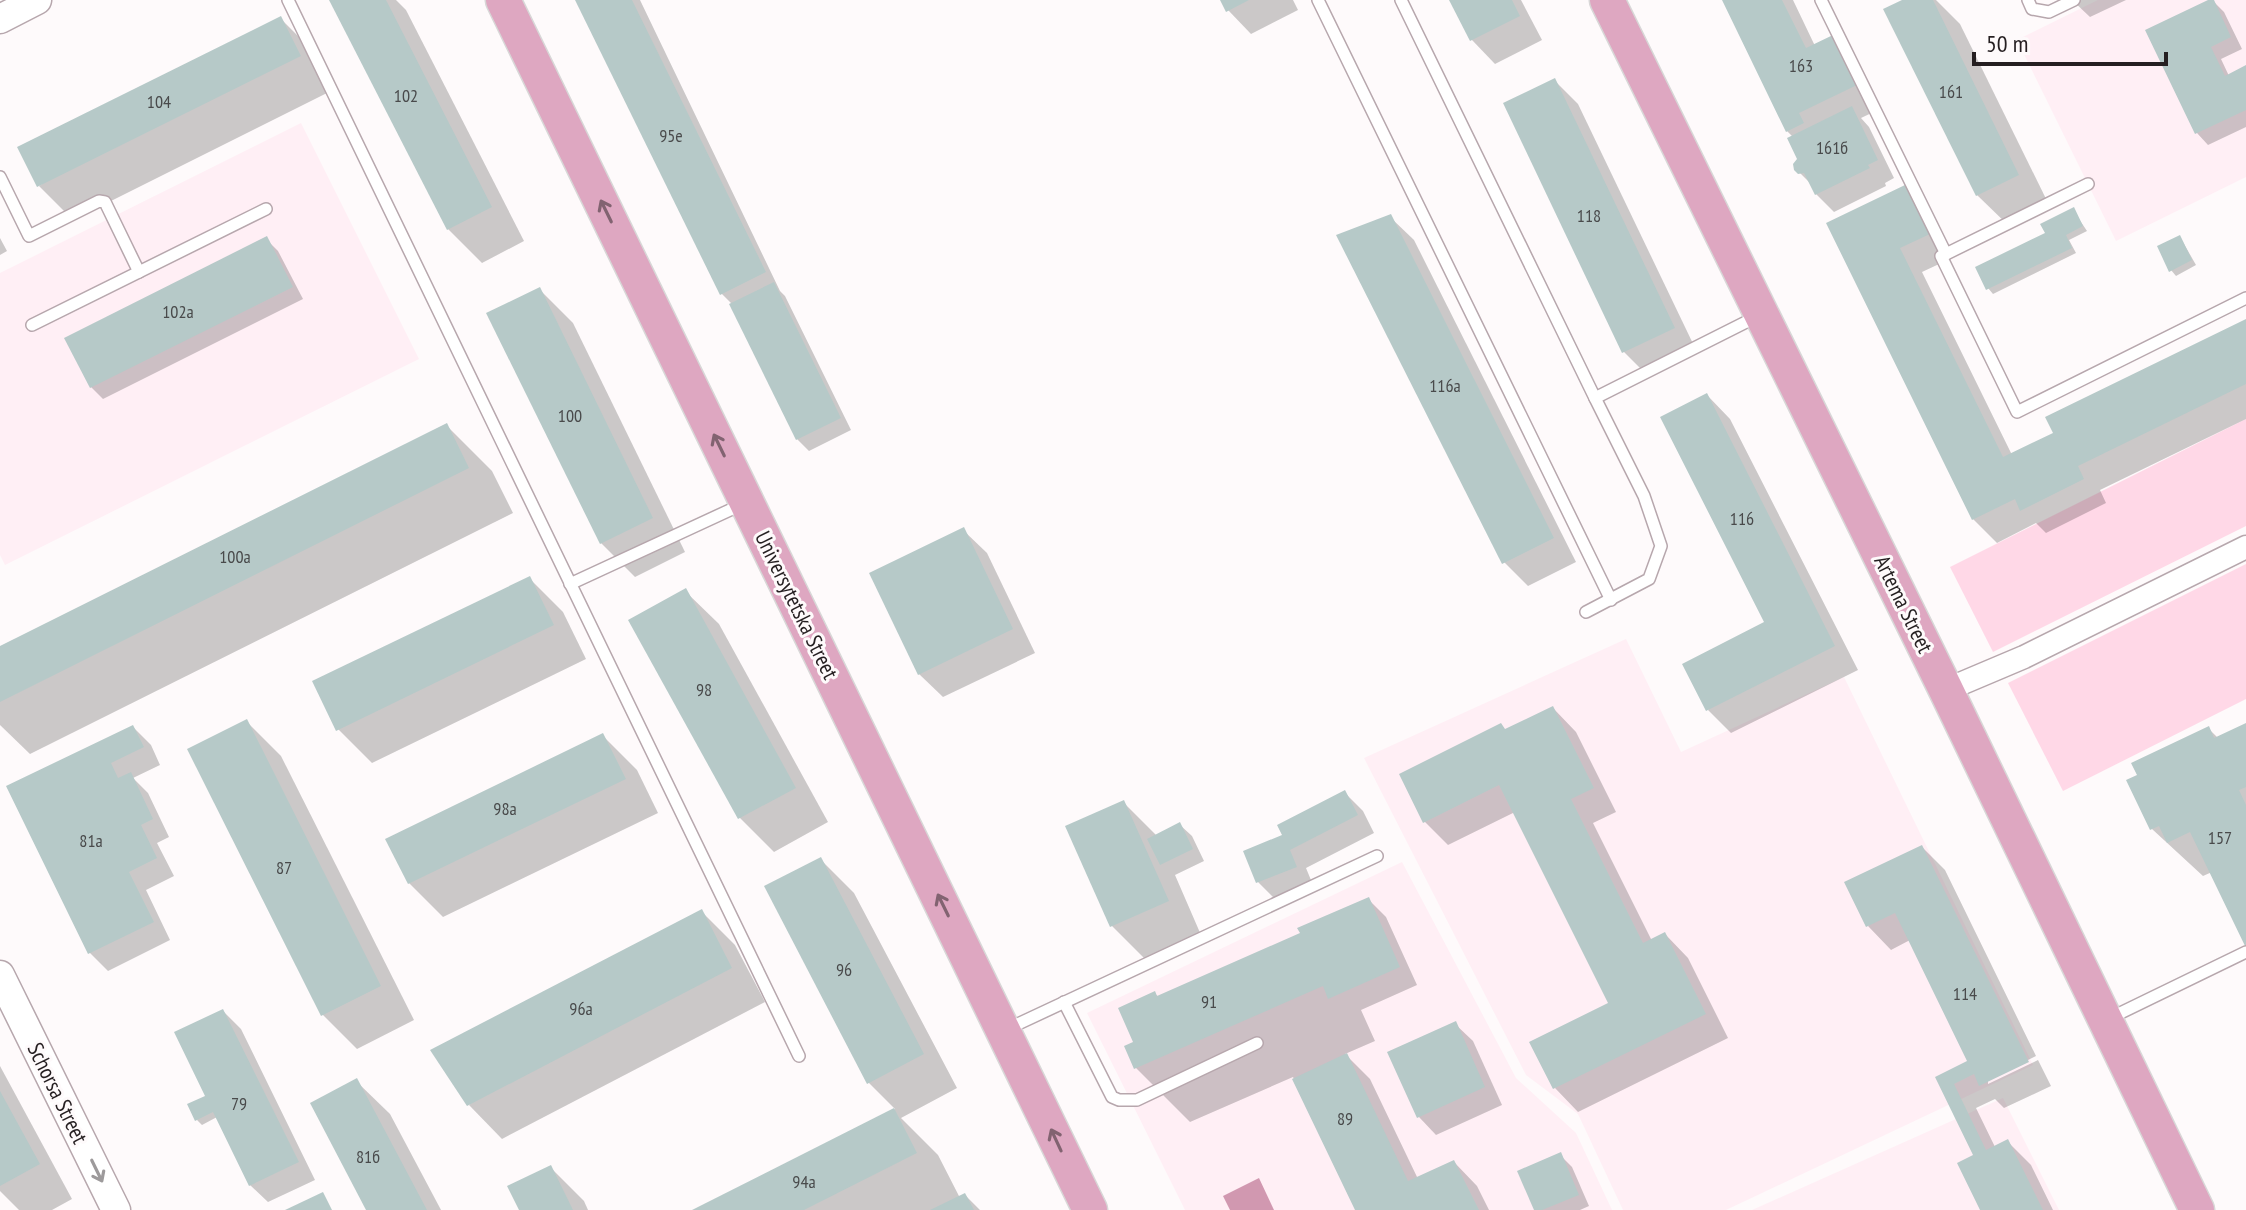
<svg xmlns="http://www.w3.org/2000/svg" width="2246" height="1210" viewBox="0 0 2246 1210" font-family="'PT Sans Narrow',sans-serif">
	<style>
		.built { fill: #ffeff5 }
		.green { fill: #ffd8e7 }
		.water { fill: #d198b0 }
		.shadow { fill: #0003 }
		.building { fill: #b6c9c8 }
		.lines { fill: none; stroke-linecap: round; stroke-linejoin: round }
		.service-casing { stroke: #b7a7ad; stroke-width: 14 }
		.minor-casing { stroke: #b7a7ad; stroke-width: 25 }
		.tertiary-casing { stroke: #b7a7ad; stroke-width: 31 }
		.primary-casing { stroke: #d8d7d7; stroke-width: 37 }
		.service { stroke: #fff; stroke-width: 11 }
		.minor { stroke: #fff; stroke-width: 22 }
		.tertiary { stroke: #fff; stroke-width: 28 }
		.primary { stroke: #dea7c1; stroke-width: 34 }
		.oneway { stroke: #826371 }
		.oneway2 { stroke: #9d9a9b }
		.labels { text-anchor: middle; stroke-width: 6; stroke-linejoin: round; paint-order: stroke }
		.number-label { font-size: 18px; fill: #494a4b }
		.street-label { font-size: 22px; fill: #251f21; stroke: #fefafb }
	</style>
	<rect width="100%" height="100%" fill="#fefafb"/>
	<g class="built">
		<polygon points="2098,0 2246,0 2246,177 2116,241 2017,40"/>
		<polygon points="301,123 419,359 5,565 0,555 0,273"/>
		<polygon points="1626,639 1681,752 1844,677 2033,1065 1726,1210 1623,1210 1578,1114 1526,1075 1364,758"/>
		<polygon points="1402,862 1516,1078 1576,1133 1612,1210 1185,1210 1087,1013"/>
		<polygon points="2003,1098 2059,1210 1752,1210"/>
	</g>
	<g class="green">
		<polygon points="2246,419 2246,526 1993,652 1950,567"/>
		<polygon points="2246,564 2246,699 2063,791 2008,683"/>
	</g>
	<polygon class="water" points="1259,1178 1274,1210 1230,1210 1223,1196"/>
	<g class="shadow">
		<polygon points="331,0 396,0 406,10 524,241 482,263 448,229"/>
		<polygon points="578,0 640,0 780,291 785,296 851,430 809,451 797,439 732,304 721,293"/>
		<polygon points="1222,0 1293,0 1298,10 1251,34 1228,10"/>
		<polygon points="1451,0 1521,0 1542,40 1495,64 1472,40"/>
		<polygon points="1724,0 1793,0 1815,46 1833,37 1880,109 1861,118 1869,127 1894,178 1885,183 1886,186 1834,212 1816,194 1812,185 1796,169 1800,159 1793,137 1787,131"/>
		<polygon points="1906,0 1936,0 1960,24 2051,209 2011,228 1977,195"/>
		<polygon points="2072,0 2126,0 2090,17"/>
		<polygon points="2212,0 2224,12 2242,49 2221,59 2229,76 2246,69 2246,127 2208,145 2197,133 2148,31"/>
		<polygon points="280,18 314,52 333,90 73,220 39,186"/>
		<polygon points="1555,81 1578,104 1697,352 1647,375 1624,352"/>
		<polygon points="1905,187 1928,210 1952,258 1922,272 2012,455 2056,434 2246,321 2246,419 2100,490 2106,503 2046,533 2036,523 1997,543 1973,519 1828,224"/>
		<polygon points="2073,210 2087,231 2069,240 2076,253 1993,294 1988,288"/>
		<polygon points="1390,217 1414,240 1576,562 1528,586 1504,562"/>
		<polygon points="2180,237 2196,265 2176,276 2171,270"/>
		<polygon points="0,238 7,251 0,255"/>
		<polygon points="266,239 278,251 303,299 103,399 91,387"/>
		<polygon points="539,289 573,323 685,552 635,577 601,543"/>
		<polygon points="1707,395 1730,419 1858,670 1731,733 1708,710 1767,623"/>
		<polygon points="447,426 492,471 513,513 30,754 0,725 0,649"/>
		<polygon points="963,530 987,553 1035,653 943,697 919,674"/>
		<polygon points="529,578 563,612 586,659 372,763 338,729"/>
		<polygon points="685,591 719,624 828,822 774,852 740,818 631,620"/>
		<polygon points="1553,708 1576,732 1616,812 1593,823 1652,941 1665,934 1688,958 1728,1038 1578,1112 1555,1088 1610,1004 1515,812 1448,845 1424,821 1506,731"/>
		<polygon points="247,722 281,756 414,1020 357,1049 323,1015 190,750"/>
		<polygon points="2246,725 2246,943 2212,872 2203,876 2152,829 2208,728 2218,738"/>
		<polygon points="133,727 151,745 160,765 133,778 148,793 169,837 157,843 174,876 146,890 170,940 108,971 90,953 9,787"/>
		<polygon points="603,736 637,770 658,813 443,917 409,883"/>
		<polygon points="1345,793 1363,811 1374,833 1306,868 1313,885 1276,900 1258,882 1245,852 1284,836"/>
		<polygon points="1123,802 1157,836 1180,825 1192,836 1204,861 1175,875 1201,935 1146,960 1112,926"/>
		<polygon points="1922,847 1945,870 2036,1056 1988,1080 1988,1084 2038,1060 2051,1086 2004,1108 1995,1099 1976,1108 1995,1147 2007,1141 2031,1165 2053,1210 1982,1210 1976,1156 1938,1078 1970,1062 1910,940 1891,950 1868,926"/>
		<polygon points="820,859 854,893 957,1088 901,1118 938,1155 960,1198 965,1195 980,1210 697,1210 895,1109 869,1083 766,887"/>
		<polygon points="1368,899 1386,917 1417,985 1361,1010 1375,1041 1345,1054 1370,1079 1418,1179 1454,1162 1477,1186 1489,1210 1357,1210 1293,1077 1190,1122 1136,1068 1135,1043 1155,994 1159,997 1298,936"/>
		<polygon points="701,911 735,945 765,1002 502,1139 469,1105"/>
		<polygon points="223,1011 241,1029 315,1180 268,1202 250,1185 217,1117 202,1125 197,1120 207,1097"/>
		<polygon points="1455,1024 1473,1041 1502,1105 1436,1135 1419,1117"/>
		<polygon points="0,1066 72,1199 52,1210 19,1210 0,1191"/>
		<polygon points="356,1081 390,1114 441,1210 369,1210"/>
		<polygon points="1560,1155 1572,1167 1589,1206 1580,1210 1536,1210"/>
		<polygon points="550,1167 584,1201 588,1210 521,1210"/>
	</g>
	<g class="building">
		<polygon points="329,0 386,0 492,207 447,230"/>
		<polygon points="575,0 632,0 766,272 720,295"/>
		<polygon points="1220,0 1249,0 1226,12"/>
		<polygon points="1449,0 1512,0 1520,16 1470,41"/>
		<polygon points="1722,0 1782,0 1806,48 1833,35 1857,85 1799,113 1804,123 1786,132"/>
		<polygon points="1902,0 1933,0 2019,175 1976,196 1883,9"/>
		<polygon points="2208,0 2214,0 2231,37 2211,47 2225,76 2246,65 2246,110 2195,134 2145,30"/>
		<polygon points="281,16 301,56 37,187 17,147"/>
		<polygon points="1555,78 1675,328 1622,353 1503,103"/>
		<polygon points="1852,106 1878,160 1868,165 1870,168 1815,195 1804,173 1798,174 1794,170 1793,164 1797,159 1787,138"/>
		<polygon points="1905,185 1930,234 1900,248 2003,457 2053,433 2045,417 2246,319 2246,384 2078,466 2084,479 2020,511 2015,499 1972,520 1826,223"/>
		<polygon points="2074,207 2083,226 2066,235 2072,248 1986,290 1975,267 2045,233 2040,224"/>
		<polygon points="1391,214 1554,538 1502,564 1336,235"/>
		<polygon points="2180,235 2192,260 2169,272 2157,246"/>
		<polygon points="267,236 293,287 90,388 64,338"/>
		<polygon points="774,282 841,418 796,440 729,304"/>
		<polygon points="540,287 653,518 600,544 486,313"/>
		<polygon points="1707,393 1835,646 1706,711 1682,664 1764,622 1660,417"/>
		<polygon points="447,423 469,468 0,702 0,646"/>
		<polygon points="964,527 1013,629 918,675 869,573"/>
		<polygon points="530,576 554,625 336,731 312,681"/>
		<polygon points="686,588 796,788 738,819 628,620"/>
		<polygon points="1553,706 1594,788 1571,799 1643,943 1665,932 1706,1014 1553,1089 1529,1042 1608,1003 1499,785 1423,823 1399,774 1501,723 1505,729"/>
		<polygon points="247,719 381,986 321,1016 187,749"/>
		<polygon points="2246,723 2246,787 2239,790 2246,805 2246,948 2190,832 2167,843 2159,826 2150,830 2126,780 2137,775 2131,763 2209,726 2214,738"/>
		<polygon points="133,725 144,747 111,763 118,778 131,772 153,819 141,825 157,858 129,872 154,922 88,954 6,786"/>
		<polygon points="603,733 626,779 408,884 385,839"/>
		<polygon points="1345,790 1358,815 1290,850 1297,867 1256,883 1243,851 1282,835 1277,825"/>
		<polygon points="1124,800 1169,901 1110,927 1065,826"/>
		<polygon points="1180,822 1193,849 1160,865 1147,839"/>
		<polygon points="1922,845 2029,1062 1979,1086 1974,1074 1954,1084 1986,1150 2008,1139 2043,1210 1980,1210 1957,1163 1973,1155 1935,1077 1967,1061 1895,913 1866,927 1844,882"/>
		<polygon points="821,857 924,1054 867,1084 764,886"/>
		<polygon points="1369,897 1400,967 1328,999 1323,986 1134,1069 1124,1046 1133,1042 1118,1008 1155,991 1157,996 1300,933 1297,928"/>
		<polygon points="702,909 732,968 467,1106 430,1050"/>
		<polygon points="223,1009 299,1162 249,1186 213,1112 195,1121 187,1104 205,1096 174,1032"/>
		<polygon points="1456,1021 1485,1087 1417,1118 1387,1052"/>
		<polygon points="1347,1053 1408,1181 1454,1160 1479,1210 1355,1210 1292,1079"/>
		<polygon points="357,1078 427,1210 366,1210 310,1103"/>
		<polygon points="0,1091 40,1164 0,1186"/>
		<polygon points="894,1108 917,1153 804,1210 692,1210"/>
		<polygon points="1561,1152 1579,1195 1542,1210 1534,1210 1517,1171"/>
		<polygon points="551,1165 573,1210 519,1210 507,1186"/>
		<polygon points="323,1192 332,1210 285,1210"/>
		<polygon points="965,1193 974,1210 930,1210"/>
	</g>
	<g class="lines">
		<defs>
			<g id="service">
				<polyline points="288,0 799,1056"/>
				<polyline points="1318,0 1611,600"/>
				<polyline points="1401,0 1595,398 1760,315"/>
				<polyline points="1821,0 1946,254 2088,184"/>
				<polyline points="2028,0 2032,9 2049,12 2074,0"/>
				<polyline points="0,177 29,236 99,201 105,202 139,272"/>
				<polyline points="1946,254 1941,256 2017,412 2246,298"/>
				<polyline points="32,325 266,209"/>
				<polyline points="570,584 743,504"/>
				<polyline points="1586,612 1649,579 1661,546 1644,496 1595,398"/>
				<polyline points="1064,1002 1112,1097 1119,1100 1137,1100 1257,1043"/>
				<polyline points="2108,1019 2246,952"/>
				<polyline points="1005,1030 1377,856"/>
			</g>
			<polyline id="minor" points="1946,690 2024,657 2246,547"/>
			<g id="tertiary">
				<polyline points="0,19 37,0"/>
				<polyline points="0,975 116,1210"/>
			</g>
			<g id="primary">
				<polyline points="503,0 1090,1210"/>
				<polyline points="1607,0 1946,690 2197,1210"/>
			</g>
		</defs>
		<use href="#service" class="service-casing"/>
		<use href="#minor" class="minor-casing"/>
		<use href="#tertiary" class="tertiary-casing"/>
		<use href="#primary" class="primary-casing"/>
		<use href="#service" class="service"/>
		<use href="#minor" class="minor"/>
		<use href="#tertiary" class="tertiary"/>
		<use href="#primary" class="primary"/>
	</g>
	<defs><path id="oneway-shaft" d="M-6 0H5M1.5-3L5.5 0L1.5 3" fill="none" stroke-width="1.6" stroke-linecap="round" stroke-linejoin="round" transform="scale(2)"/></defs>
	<g class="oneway">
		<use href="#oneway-shaft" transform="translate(606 211) rotate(-116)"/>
		<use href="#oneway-shaft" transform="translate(719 445) rotate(-116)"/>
		<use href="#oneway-shaft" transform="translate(943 905) rotate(-116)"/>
		<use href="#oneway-shaft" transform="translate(1056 1140) rotate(-115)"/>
	</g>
	<use class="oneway2" href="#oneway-shaft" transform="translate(97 1171) rotate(64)"/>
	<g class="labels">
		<g class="number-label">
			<text x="1801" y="72">163</text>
			<text x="1951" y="98">161</text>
			<text x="406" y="102">102</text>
			<text x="159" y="108">104</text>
			<text x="671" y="142">95е</text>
			<text x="1832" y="154">161б</text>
			<text x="1589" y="222">118</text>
			<text x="178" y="318">102а</text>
			<text x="1445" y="392">116а</text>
			<text x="570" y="422">100</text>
			<text x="1742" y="525">116</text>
			<text x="235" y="563">100а</text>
			<text x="704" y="696">98</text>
			<text x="505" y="815">98а</text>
			<text x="2220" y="844">157</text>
			<text x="91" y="847">81а</text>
			<text x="284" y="874">87</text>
			<text x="844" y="976">96</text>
			<text x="1965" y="1000">114</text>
			<text x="1209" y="1008">91</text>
			<text x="581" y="1015">96а</text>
			<text x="239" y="1110">79</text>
			<text x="1345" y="1125">89</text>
			<text x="368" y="1163">81б</text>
			<text x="804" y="1188">94а</text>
		</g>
		<g class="street-label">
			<text transform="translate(1904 604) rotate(64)" y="8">Artema Street</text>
			<text transform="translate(797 605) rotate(64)" y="8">Universytetska Street</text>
			<text transform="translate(58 1093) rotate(64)" y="8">Schorsa Street</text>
		</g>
	</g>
	<path d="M1974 52v12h192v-12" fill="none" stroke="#251f21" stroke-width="4"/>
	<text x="1986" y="52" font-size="24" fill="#251f21" stroke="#fefafb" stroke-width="6" paint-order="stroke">50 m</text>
</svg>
